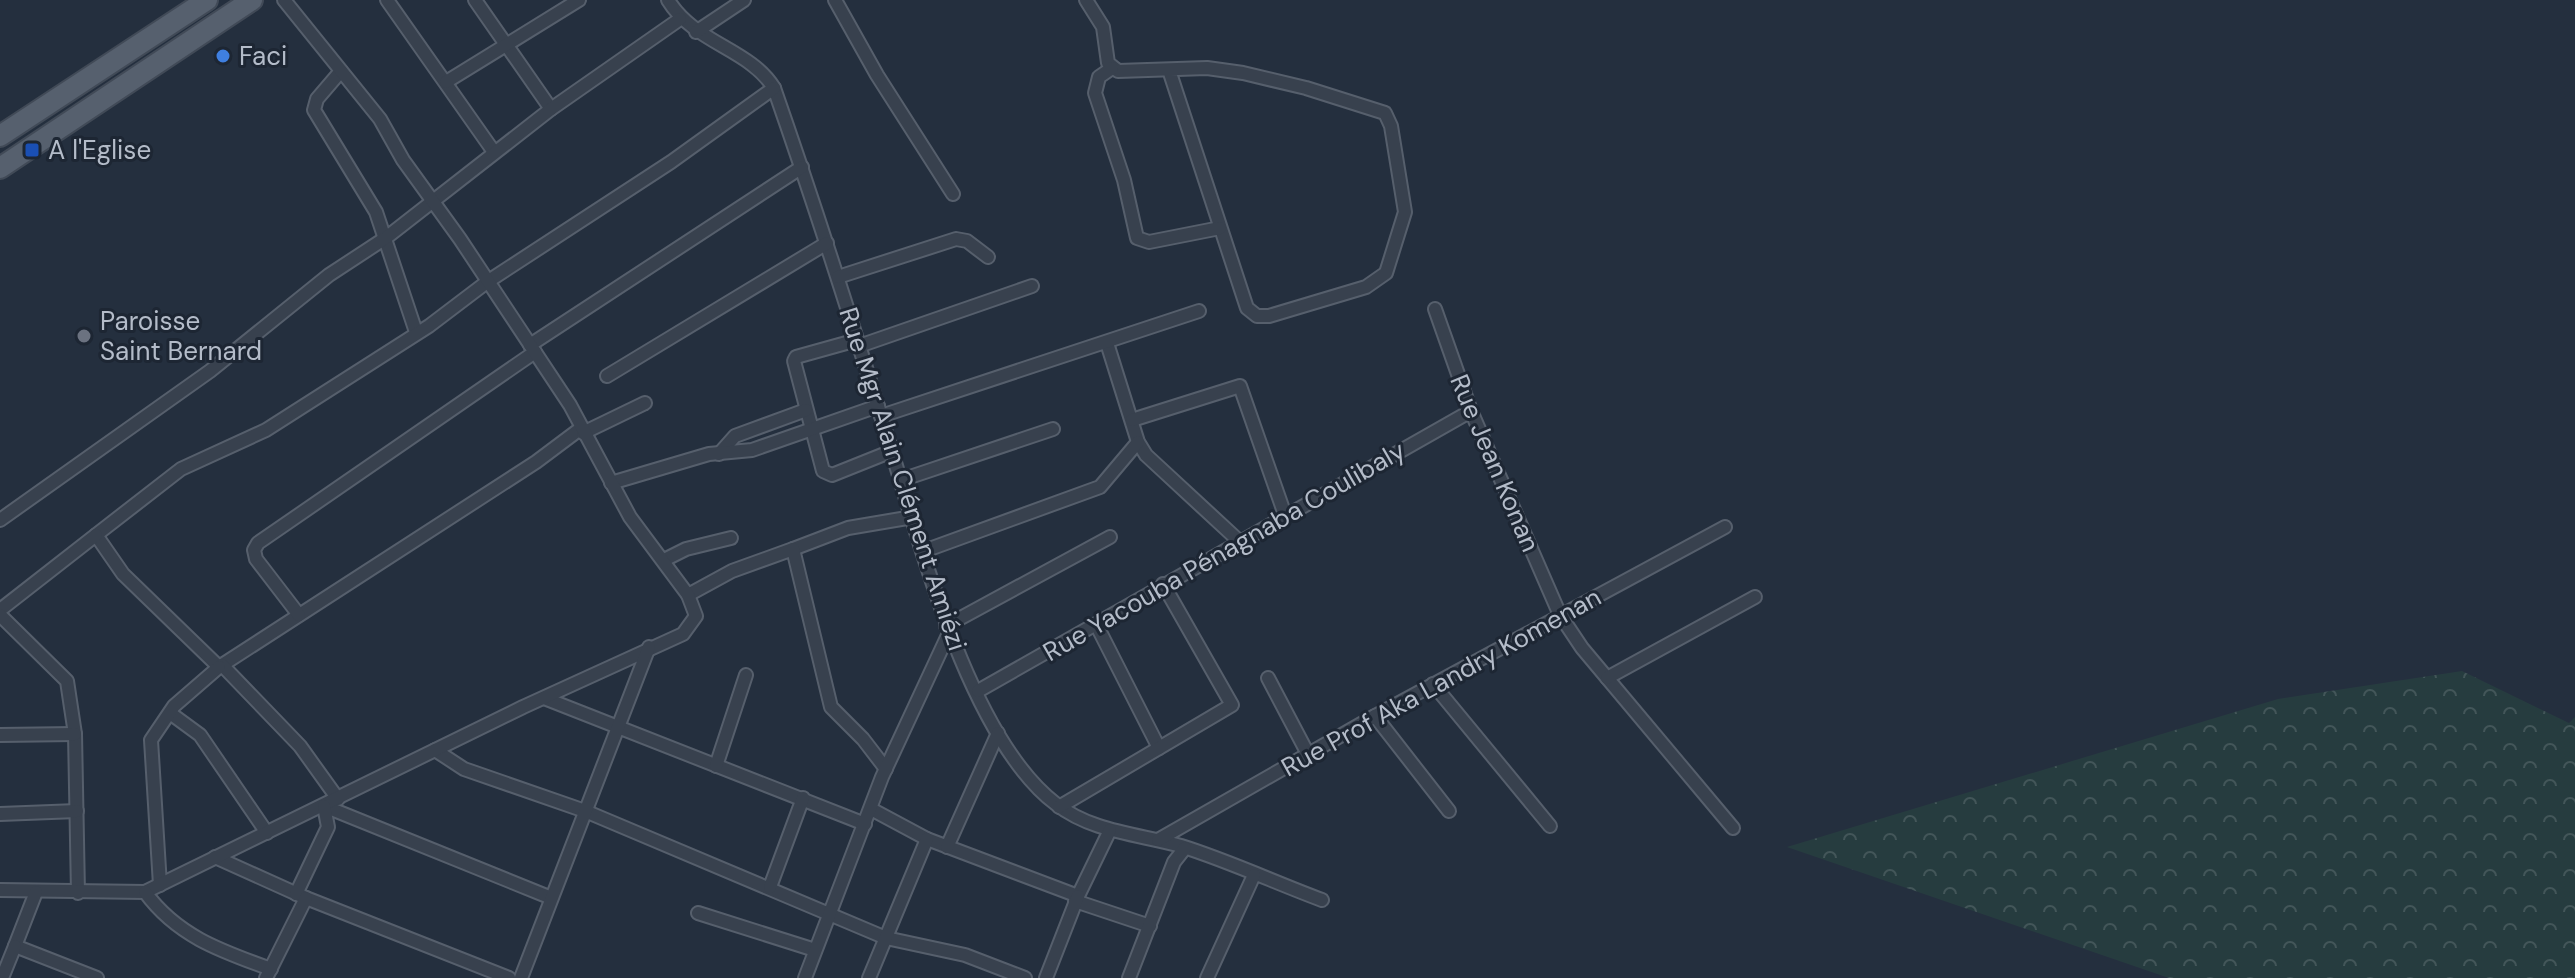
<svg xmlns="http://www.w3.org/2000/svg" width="2575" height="978" viewBox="0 0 2575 978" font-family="'DM Sans',sans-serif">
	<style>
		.forest { fill: url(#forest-crowns) }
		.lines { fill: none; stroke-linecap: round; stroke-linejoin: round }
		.minor-casing { stroke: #565f6c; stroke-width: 16 }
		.primary-casing { stroke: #414a57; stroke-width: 24 }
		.minor { stroke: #38414e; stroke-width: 12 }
		.primary { stroke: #56606e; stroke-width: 20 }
		.shop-dot { fill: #3f7fe0; stroke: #1d2633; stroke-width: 3 }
		.transit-dot { fill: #1a4fb4; stroke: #1d2633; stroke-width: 3 }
		.worship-dot { fill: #6b7280; stroke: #1d2633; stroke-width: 3 }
		.labels { text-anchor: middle; stroke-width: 6; stroke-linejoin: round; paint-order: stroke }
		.poi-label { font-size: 26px; fill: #b4bcc9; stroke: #1d2633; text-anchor: start }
		.street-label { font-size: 26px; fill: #b4bcc9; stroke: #1d2633 }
	</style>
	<defs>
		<pattern id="forest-crowns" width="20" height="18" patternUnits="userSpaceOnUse" patternTransform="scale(2)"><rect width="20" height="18" fill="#263c3f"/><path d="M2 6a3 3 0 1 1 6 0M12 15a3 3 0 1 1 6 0" fill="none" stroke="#435659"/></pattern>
	</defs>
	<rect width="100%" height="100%" fill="#242f3e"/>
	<polygon class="forest" points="2462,671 2569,723 2575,717 2575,978 2169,978 1787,847 2278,699"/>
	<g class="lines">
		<defs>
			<g id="minor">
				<polyline points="387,0 494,152"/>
				<polyline points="475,0 551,109"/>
				<path d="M668 0C695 44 749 48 774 88 812 197 847 306 881 416 915 523 965 735 1056 804 1092 832 1138 834 1181 846 1229 861 1276 883 1322 900"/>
				<polyline points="835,0 877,75 953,194"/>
				<polyline points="1086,0 1103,27 1108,63 1118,71 1207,68 1243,73 1306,88 1385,113 1391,126 1405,212 1386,273 1366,287 1269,316 1257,316 1247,308 1169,70"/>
				<polyline points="696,32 744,0"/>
				<polyline points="1112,68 1099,77 1095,93 1124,180 1137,238 1149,242 1220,228"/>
				<polyline points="341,71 317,99 314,110 376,212 416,332"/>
				<polyline points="446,82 579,0"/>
				<polyline points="838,277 956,239 967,241 988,257"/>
				<polyline points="1435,309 1471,411 1560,615 1582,648 1733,828"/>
				<polyline points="857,340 796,357 794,361 823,471 832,475 892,451"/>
				<polyline points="1107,343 1138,442 1146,455 1239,541"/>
				<polyline points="530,345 802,167"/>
				<polyline points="859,346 1032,286"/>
				<polyline points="607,376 827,243"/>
				<polyline points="881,416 1199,311"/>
				<polyline points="1132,420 1240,386 1285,515"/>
				<polyline points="580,429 536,462 219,667 123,574 96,535 181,469 266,430 429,326 487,282 671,162 774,88"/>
				<polyline points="583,433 645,403"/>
				<polyline points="719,454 735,436 806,410"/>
				<polyline points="901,480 1053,429"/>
				<polyline points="611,483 709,454 752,450 878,406"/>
				<polyline points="0,520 210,371 329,275 387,237 551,109 680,19"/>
				<polyline points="793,549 848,528 913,517"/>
				<polyline points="924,551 1100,487 1138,442"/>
				<polyline points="664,560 686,549 731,538"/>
				<polyline points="688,595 732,571 793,549 831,707 863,739 886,769"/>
				<polyline points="0,610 96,535"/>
				<polyline points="0,615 67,681 75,734 78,893"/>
				<polyline points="299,615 256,559 254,550 258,543 535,352"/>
				<polyline points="946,626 1110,537"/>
				<polyline points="1097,626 1159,748"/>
				<polyline points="222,665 300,746 338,799"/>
				<polyline points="1268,678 1308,754"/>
				<polyline points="1607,678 1755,597"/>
				<polyline points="1433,684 1550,826"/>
				<polyline points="978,691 1471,411"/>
				<polyline points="544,698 865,824"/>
				<polyline points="170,713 200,735 267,833"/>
				<polyline points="1375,716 1449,811"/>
				<polyline points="0,735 75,734"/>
				<polyline points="435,750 464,769 585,811 886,938 965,955 1025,978"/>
				<polyline points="716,766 746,675"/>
				<polyline points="324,806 549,897"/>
				<polyline points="1059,807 1232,705 1163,584"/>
				<polyline points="871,809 927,839 1078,896 1110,830"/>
				<polyline points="0,814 77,811"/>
				<polyline points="1158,840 1375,716 1725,527"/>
				<polyline points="947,847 998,733"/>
				<polyline points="215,857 306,898 509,978"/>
				<polyline points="160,885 151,740 174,706 219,667"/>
				<polyline points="770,887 803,798"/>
				<polyline points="0,890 145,892 523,707 683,634 696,616 688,595 630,517 570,405 460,239 403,160 380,119 284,0"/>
				<polyline points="36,892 15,946 97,978"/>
				<path d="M145 892C177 936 221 951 271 969"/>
				<polyline points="296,894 328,827 324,806"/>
				<polyline points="1075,901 1150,926"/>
				<polyline points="698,913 815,950"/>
				<polyline points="2,978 15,946"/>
				<polyline points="266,978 306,898"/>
				<polyline points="521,978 649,647"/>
				<polyline points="805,978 882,777 949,633"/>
				<polyline points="869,978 927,839"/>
				<polyline points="1046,978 1078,896"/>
				<polyline points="1129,978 1174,862 1185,848"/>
				<polyline points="1207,978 1254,875"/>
			</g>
			<g id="primary">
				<polyline points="0,136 207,0"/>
				<polyline points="0,168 252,0"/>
			</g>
		</defs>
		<use href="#minor" class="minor-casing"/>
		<use href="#primary" class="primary-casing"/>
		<use href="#minor" class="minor"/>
		<use href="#primary" class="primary"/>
	</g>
	<circle class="shop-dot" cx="223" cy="56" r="8"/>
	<rect class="transit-dot" x="24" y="142" width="16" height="16" rx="4"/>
	<circle class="worship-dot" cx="84" cy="336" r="8"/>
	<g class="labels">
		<g class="poi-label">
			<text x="239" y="65">Faci</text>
			<text x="48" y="159">A l'Eglise</text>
			<text x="100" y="330">Paroisse<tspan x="100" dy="30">Saint Bernard</tspan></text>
		</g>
		<g class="street-label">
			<text transform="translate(1495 463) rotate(67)" y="9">Rue Jean Konan</text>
			<text transform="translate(903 479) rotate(72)" y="9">Rue Mgr Alain Clément Amiézi</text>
			<text transform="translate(1224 551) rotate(-30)" y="9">Rue Yacouba Pénagnaba Coulibaly</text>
			<text transform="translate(1441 682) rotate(-29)" y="9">Rue Prof Aka Landry Komenan</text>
		</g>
	</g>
</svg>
